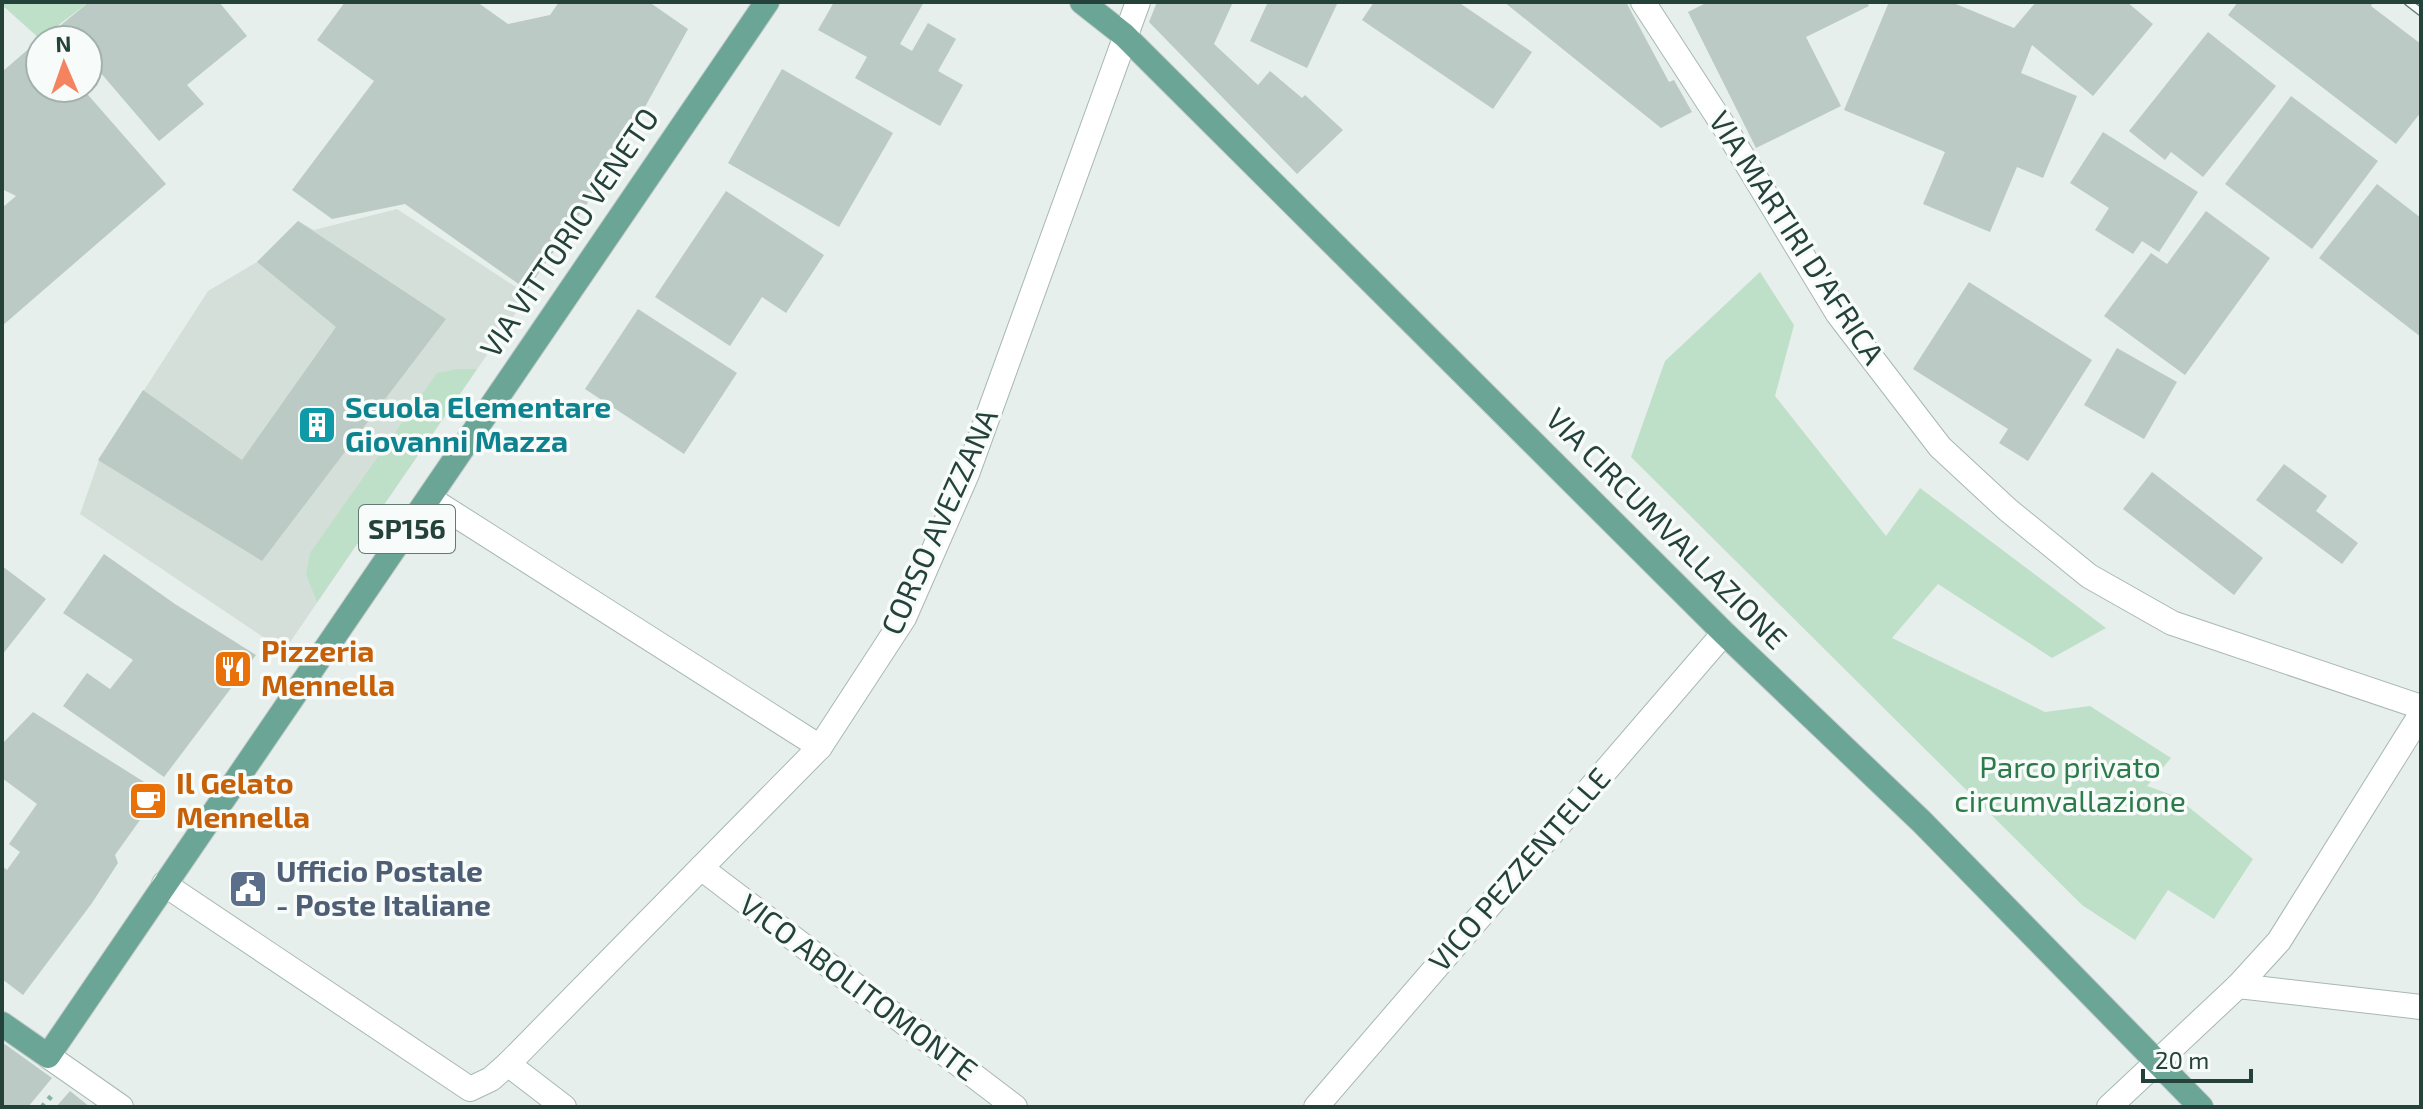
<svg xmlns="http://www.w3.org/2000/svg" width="2423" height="1109" viewBox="0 0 2423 1109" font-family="'Exo 2',sans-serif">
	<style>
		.built { fill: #d4dfda }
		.green { fill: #bfe0c8 }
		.building { fill: #bbcac4 }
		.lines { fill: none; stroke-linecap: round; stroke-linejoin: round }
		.minor-casing { stroke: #a8b8b2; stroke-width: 26 }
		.primary-casing { stroke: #c2cac8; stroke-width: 26 }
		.path { stroke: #86b3a5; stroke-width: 5; stroke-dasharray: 4 6; stroke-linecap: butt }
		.minor { stroke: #fff; stroke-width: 24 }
		.primary { stroke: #6aa596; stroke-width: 24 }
		.rail-casing { stroke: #5f7d75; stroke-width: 9 }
		.rail { stroke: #f7fbf9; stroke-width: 6; stroke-dasharray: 18; stroke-linecap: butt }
		.labels { text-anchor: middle; stroke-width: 7; stroke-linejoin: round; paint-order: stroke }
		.shield { fill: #f7fbf9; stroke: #637a73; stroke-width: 2 }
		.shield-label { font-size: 28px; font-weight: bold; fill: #24423a }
		.street-label { font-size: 30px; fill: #24423a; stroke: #f7fbf9 }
		.culture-label { font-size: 30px; font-weight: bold; fill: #0d838f; stroke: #f7fbf9; text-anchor: start }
		.food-label { font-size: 30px; font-weight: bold; fill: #c56008; stroke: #f7fbf9; text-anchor: start }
		.park-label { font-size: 30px; fill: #2d7a4b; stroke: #f7fbf9 }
		.service-label { font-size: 30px; font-weight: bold; fill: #4e5e75; stroke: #f7fbf9; text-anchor: start }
	</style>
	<rect width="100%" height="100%" fill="#e6efeb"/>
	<polygon class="built" points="397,209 528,295 284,651 80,514 99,460 208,291 257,262 298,221 314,230"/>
	<g class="green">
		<polygon points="2,2 89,2 40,39 2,5"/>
		<polygon points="1760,272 1794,325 1775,396 1886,536 1920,488 2106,628 2052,658 1938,584 1892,638 2045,712 2090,706 2171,758 2147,786 2175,796 2253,859 2214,919 2168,890 2135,940 2082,905 1631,457 1665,361"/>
		<polygon points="457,369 477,369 317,602 306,574 310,553 437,373"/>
	</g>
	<g class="building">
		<polygon points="89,2 219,2 247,36 187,85 204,104 159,141 88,58 88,40 73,40 61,25"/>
		<polygon points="345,2 477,2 508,24 550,15 559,2 649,2 688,29 609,172 527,290 405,204 332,219 292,190 374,81 317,40"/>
		<polygon points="834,2 924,2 900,44 912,51 928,23 956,39 938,71 963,85 940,126 855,78 867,57 818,30"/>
		<polygon points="1157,2 1233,2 1214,44 1258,85 1270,71 1302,98 1305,95 1343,130 1297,174 1149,22"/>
		<polygon points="1268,2 1338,2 1307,68 1250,41"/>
		<polygon points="1374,2 1458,2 1532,52 1493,109 1362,20"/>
		<polygon points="1504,2 1626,2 1669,82 1674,80 1692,112 1661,128"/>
		<polygon points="1708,2 1867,2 1869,6 1806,37 1841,106 1756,148 1688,12"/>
		<polygon points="1889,2 1951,2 2014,28 2036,2 2127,2 2153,24 2093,96 2032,45 2021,73 2077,96 2043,178 2017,167 1990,232 1923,204 1945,152 1844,110"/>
		<polygon points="2238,2 2373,2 2371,6 2421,44 2421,112 2396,144 2228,15"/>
		<polygon points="2208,32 2276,86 2203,177 2171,152 2165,160 2129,131"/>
		<polygon points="40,39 40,88 82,88 166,184 2,326 2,208 16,196 2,189 2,72"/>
		<polygon points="782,69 893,133 839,227 728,163"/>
		<polygon points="2291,96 2378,161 2312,249 2225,184"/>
		<polygon points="2103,132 2198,192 2159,252 2142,241 2133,254 2095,230 2109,208 2070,183"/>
		<polygon points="2377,184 2421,218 2421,337 2319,258"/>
		<polygon points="726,191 824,255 786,313 762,297 730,346 655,297"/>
		<polygon points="2206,211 2270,258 2185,375 2104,316 2151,253 2167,264"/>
		<polygon points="298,221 446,319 262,561 98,460 143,390 242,460 336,327 257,262"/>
		<polygon points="1969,282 2092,360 2028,461 1999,443 2008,429 1913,369"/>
		<polygon points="638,309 737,373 684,454 585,389"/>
		<polygon points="2117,348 2177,382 2144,439 2084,405"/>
		<polygon points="2284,464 2327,496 2316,511 2358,543 2342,564 2256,500"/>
		<polygon points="2152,472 2263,558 2234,595 2123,509"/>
		<polygon points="104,554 175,604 256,655 164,777 63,706 87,673 110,689 133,660 63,613"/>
		<polygon points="2,566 46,599 2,655"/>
		<polygon points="33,712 160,792 115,855 118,863 92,903 23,995 2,979 2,866 7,870 20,852 9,844 37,804 2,778 2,744"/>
		<polygon points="2,1042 52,1078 28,1107 2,1107"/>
		<polygon points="70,1091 90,1107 56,1107"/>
	</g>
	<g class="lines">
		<defs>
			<g id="minor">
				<polyline points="1643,2 1727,131 1838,314 1940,447 2008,510 2089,576 2172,623 2421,707"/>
				<polyline points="429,498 820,747"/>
				<polyline points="701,868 1015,1107"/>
				<polyline points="164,884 470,1089 491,1079 508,1064 820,747 904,618 967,474 1138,2"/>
				<polyline points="2238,986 2421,1007"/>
				<polyline points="48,1056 121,1107"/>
				<polyline points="508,1064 564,1107"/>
				<polyline points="1316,1107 1724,633"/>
				<polyline points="2109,1107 2238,986 2279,941 2421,714"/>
			</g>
			<g id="primary">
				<polyline points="1082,2 1124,35 1724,633 1922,822 2201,1107"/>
				<polyline points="2,1024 48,1056 767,2"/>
			</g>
		</defs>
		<use href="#minor" class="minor-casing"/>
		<use href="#primary" class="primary-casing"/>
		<polyline class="path" points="42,1107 53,1094"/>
		<use href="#minor" class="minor"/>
		<use href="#primary" class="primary"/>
		<defs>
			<polyline id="rail" points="2408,2 2421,12"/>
		</defs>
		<use href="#rail" class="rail-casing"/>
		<use href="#rail" class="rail"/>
	</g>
	<defs>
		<symbol id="building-square" viewBox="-11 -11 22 22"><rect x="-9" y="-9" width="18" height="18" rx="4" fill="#0f9aa8" stroke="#f7fbf9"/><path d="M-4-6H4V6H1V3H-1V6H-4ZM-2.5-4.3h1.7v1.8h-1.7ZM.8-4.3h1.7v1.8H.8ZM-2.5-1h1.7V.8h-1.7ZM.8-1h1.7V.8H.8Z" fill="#fff"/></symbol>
		<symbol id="restaurant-square" viewBox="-11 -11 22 22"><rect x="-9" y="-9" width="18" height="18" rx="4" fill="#e8710a" stroke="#f7fbf9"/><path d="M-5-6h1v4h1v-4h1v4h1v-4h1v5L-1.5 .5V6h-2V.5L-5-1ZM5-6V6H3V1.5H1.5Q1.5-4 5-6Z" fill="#fff"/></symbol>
		<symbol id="cafe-square" viewBox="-11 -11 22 22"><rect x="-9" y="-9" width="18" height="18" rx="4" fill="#e8710a" stroke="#f7fbf9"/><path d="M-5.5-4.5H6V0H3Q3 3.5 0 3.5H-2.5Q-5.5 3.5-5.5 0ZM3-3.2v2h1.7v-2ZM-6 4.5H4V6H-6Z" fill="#fff"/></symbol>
		<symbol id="civic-square" viewBox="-11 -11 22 22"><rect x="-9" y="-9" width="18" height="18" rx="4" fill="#5c6f8a" stroke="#f7fbf9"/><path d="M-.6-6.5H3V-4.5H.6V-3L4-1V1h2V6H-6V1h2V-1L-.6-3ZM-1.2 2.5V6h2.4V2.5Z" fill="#fff"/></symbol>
	</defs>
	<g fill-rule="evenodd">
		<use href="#building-square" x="295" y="403" width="44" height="44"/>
		<use href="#restaurant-square" x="211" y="647" width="44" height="44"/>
		<use href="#cafe-square" x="126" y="779" width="44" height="44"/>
		<use href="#civic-square" x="226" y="867" width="44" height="44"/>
	</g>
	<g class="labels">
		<rect class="shield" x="359" y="505" width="96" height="48" rx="6"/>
		<g class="shield-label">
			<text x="407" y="539">SP156</text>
		</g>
		<g class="street-label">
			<text transform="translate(570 233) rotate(-56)" y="10">VIA VITTORIO VENETO</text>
			<text transform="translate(1796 238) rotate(57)" y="10">VIA MARTIRI D'AFRICA</text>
			<text transform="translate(940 522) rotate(-66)" y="10">CORSO AVEZZANA</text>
			<text transform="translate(1666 529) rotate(45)" y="10">VIA CIRCUMVALLAZIONE</text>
			<text transform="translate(1520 870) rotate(-49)" y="10">VICO PEZZENTELLE</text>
			<text transform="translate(858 988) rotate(37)" y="10">VICO ABOLITOMONTE</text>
		</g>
		<g class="culture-label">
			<text x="345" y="418">Scuola Elementare<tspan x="345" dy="34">Giovanni Mazza</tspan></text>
		</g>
		<g class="food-label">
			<text x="261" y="662">Pizzeria<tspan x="261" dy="34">Mennella</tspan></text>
			<text x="176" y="794">Il Gelato<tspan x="176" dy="34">Mennella</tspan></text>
		</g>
		<g class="park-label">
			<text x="2070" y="778">Parco privato<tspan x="2070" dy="34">circumvallazione</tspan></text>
		</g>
		<g class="service-label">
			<text x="276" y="882">Ufficio Postale<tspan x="276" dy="34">- Poste Italiane</tspan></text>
		</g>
	</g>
	<rect width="2423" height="1109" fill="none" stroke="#24423a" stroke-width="8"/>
	<g transform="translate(64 64) rotate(358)"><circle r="38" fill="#f7fbf9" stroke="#a3b1ad" stroke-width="2"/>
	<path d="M0-6L14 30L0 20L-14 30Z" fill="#f4845f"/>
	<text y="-12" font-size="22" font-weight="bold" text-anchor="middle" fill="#24423a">N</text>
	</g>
	<path d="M2143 1069v12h108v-12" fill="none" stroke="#24423a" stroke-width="4"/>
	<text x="2155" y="1069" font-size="24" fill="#24423a" stroke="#f7fbf9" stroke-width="6" paint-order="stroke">20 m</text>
</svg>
